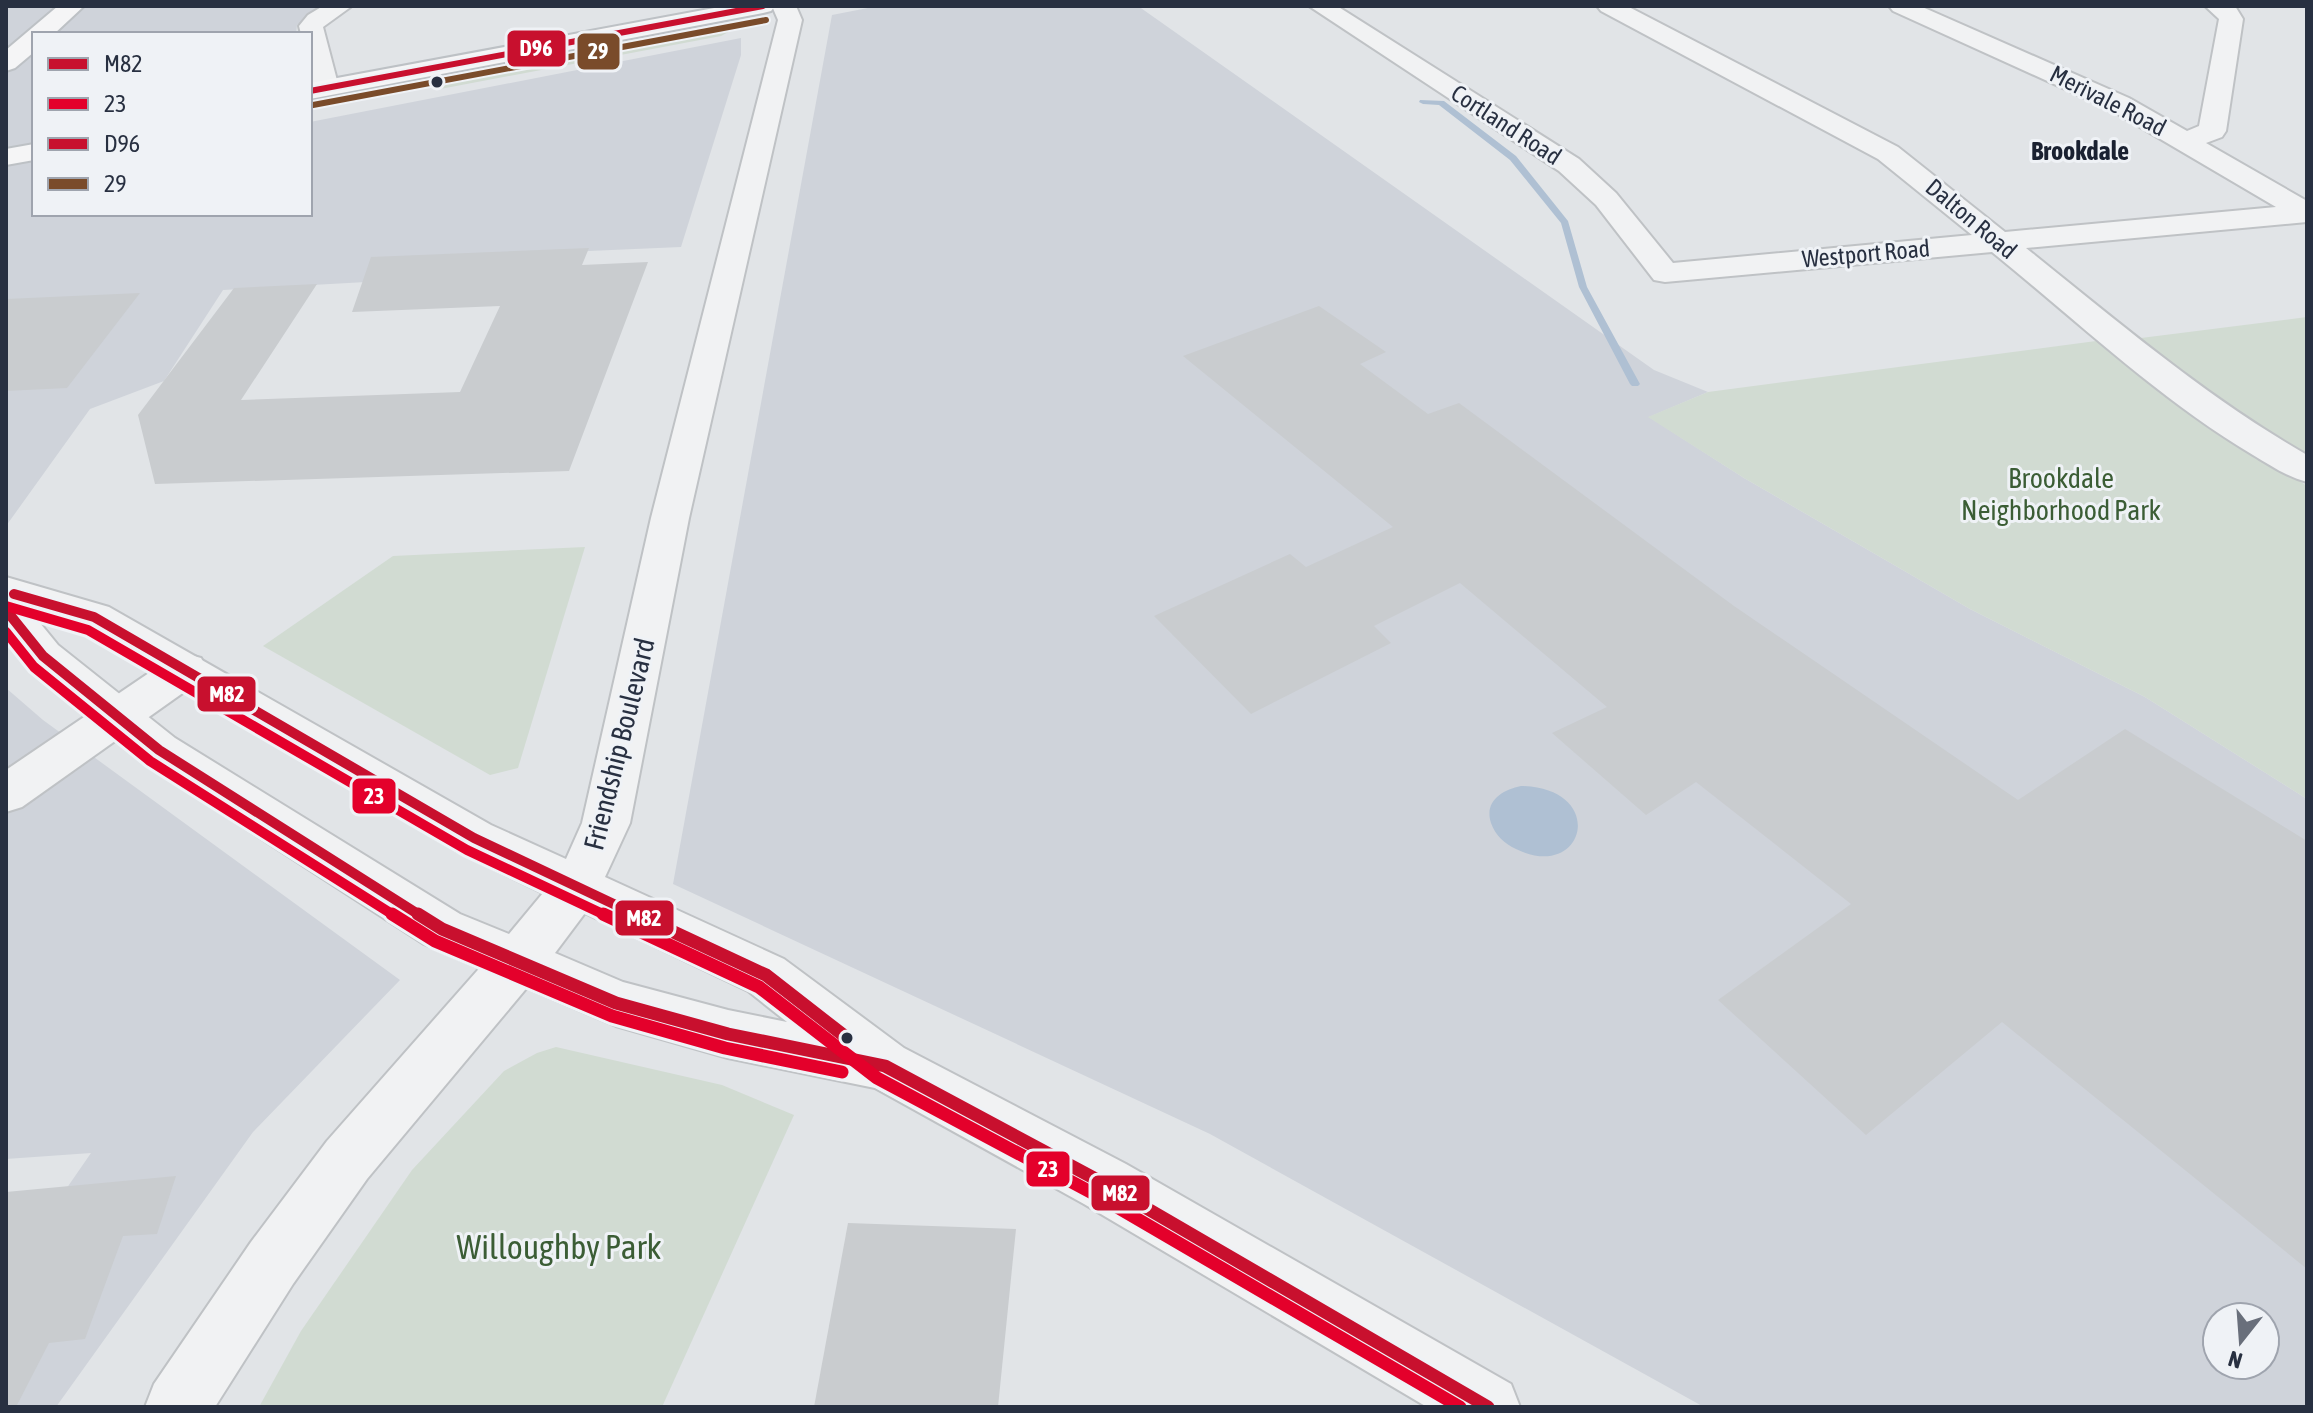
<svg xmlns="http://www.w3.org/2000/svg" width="2313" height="1413" viewBox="0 0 2313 1413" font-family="'Asap Condensed',sans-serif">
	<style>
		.built { fill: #cfd3da; fill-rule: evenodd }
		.green { fill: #d1dbd2 }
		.water { fill: #afc0d3 }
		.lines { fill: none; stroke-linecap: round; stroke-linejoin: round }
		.stream { fill: #afc0d3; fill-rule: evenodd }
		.building { fill: #c9cccf }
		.minor-casing { stroke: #bfc2c5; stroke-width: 4 }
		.tertiary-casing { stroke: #bfc2c5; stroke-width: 4 }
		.primary-casing { stroke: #bdc1c5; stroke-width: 4 }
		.minor { fill: #f1f2f3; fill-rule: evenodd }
		.tertiary { fill: #f1f2f3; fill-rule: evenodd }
		.primary { fill: #f5f5f6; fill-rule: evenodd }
		.bus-1-far1-casing { stroke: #eff2f6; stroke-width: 16 }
		.bus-1-casing { stroke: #eff2f6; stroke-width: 19 }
		.bus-2-far1-casing { stroke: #eff2f6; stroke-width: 16 }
		.bus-2-casing { stroke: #eff2f6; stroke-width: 19 }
		.bus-3-casing { stroke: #eff2f6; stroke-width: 10 }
		.bus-4-casing { stroke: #eff2f6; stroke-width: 10 }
		.bus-1-far1 { stroke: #c8102e; stroke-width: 10 }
		.bus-1 { stroke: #c8102e; stroke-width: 13 }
		.bus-2-far1 { stroke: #e4002b; stroke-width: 10 }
		.bus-2 { stroke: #e4002b; stroke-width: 13 }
		.bus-3 { stroke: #c8102e; stroke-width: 6 }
		.bus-4 { stroke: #7a4b2a; stroke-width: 6 }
		.bus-dot { fill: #283041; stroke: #eff2f6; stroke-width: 3 }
		.labels { text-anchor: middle; stroke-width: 6; stroke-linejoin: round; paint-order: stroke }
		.far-street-label { font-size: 24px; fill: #283041; stroke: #eff2f6 }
		.far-neighbourhood-label { font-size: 26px; font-weight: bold; fill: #1a2131; stroke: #eff2f6 }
		.park-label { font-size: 28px; fill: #3b5d35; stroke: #eff2f6 }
		.street-label { font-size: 28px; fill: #283041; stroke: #eff2f6 }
		.near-park-label { font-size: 34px; fill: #3b5d35; stroke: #eff2f6 }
		.line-badge { stroke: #eff2f6; stroke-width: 3 }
		.badge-label { font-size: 22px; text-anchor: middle; font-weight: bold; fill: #fff }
	</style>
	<rect width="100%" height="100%" fill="#e1e4e7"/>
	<g class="built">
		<polygon points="6,6 331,6 297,25 296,34 34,34 34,214 310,214 310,122 741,38 741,55 681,247 379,260 366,282 223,290 164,381 90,409 6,526"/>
		<path d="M878 6H1138L1654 370 1708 392 1649 417 1744 478 1970 609 2145 697 2307 799V1407H1704L1210 1134 673 884 832 15ZM2217 1317H2265V1365H2217Z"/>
		<polygon points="6,688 43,720 400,980 253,1132 56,1407 6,1407 6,1276 91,1153 6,1159"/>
	</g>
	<g class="green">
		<polygon points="738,27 721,36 435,90 432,83"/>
		<path d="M2307 317V456C2247 423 2191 385 2141 338Z"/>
		<polygon points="2096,341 2179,402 2307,486 2307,799 2145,697 1970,609 1744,478 1648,417 1708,392"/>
		<polygon points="585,547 518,768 490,775 263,646 393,556"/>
		<polygon points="556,1047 722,1085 794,1115 662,1407 259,1407 301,1331 412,1170 504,1071 537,1053"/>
	</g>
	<path class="water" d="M1521 786C1609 788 1585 883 1516 849 1505 844 1495 835 1491 823 1484 801 1502 790 1521 786Z"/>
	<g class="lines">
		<polygon class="stream" points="1420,100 1444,101 1516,156 1568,221 1587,287 1640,384 1638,386 1632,386 1630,384 1579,287 1561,223 1510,160 1439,105 1423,104 1419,102"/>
	</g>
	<g class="building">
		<polygon points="589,248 582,265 648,262 569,471 155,484 138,415 234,288 317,284 241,400 460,392 500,306 352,312 371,257"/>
		<polygon points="140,293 67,388 6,391 6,299"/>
		<polygon points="1319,306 1386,352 1360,364 1428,414 1459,403 1734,606 2018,800 2125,729 2307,841 2307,1269 2002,1022 1866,1135 1718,1000 1851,904 1696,782 1646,815 1552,733 1607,707 1460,583 1374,626 1391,643 1251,714 1154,616 1290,554 1306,567 1393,527 1183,356"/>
		<polygon points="176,1176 157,1234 123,1236 85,1339 49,1343 16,1407 6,1407 6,1192"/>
		<polygon points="848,1223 1016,1229 998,1407 814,1407"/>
	</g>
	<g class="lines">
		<defs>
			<g id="minor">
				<polygon points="323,6 352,6 323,27 339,88 335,93 317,93 313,88 310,34 301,34 299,26 308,15"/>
				<path d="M1309 6H1337L1579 159 1616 193 1673 263 1972 235 1878 159 1601 11 1597 6H1627L1898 147 2005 232 2276 207 2111 110 1893 11 1889 6H1920L2129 98 2187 131 2199 126 2219 19 2205 6H2235L2243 19 2226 131 2222 137 2206 143 2307 201V222L2026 248C2117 321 2206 397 2307 455V482C2287 477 2270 465 2253 455 2160 400 2076 320 1992 252L1665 282 1654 280 1596 205 1559 171Z"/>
				<polygon points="186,654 201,658 207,669 201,680 22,807 6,812 6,770 171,658"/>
				<polygon points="517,940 535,946 543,962 535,978 367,1179 293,1284 215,1407 145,1407 154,1384 251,1242 327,1141 499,946"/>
			</g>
			<path id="tertiary" d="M772 6H796L802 20 689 518 630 823 605 877 784 959 904 1048 1126 1164 1511 1384 1520 1407H1427L1084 1204 875 1088 728 1058 616 1026 424 944 143 762 28 667 6 639V577L109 607 491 825 566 859 582 823 651 518 778 20ZM31 612 79 627 457 851 543 893 509 934 460 914 175 738 58 645ZM585 913 748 991 787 1022 728 1010 623 982 555 953Z"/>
			<g id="primary">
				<polygon points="58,6 84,6 54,34 34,34 34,52 15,68 6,71 6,50"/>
				<polygon points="725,6 775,6 771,11 763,13 310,99 310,83"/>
				<polygon points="34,144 34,160 6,165 6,149"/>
			</g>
		</defs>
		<use href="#minor" class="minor-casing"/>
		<use href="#tertiary" class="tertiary-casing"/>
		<use href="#primary" class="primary-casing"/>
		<use href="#minor" class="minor"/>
		<use href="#tertiary" class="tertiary"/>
		<use href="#primary" class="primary"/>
		<defs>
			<g id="bus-1-far1">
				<polyline points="14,594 94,617 474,838 639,916"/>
				<polyline points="6,610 43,656 159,750 421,916"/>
			</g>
			<g id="bus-1">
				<polyline points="418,914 442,929 616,1003 728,1034 885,1066 1105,1184 1488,1407"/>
				<polyline points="635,914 766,975 847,1038"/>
			</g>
			<g id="bus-2-far1">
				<polyline points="6,606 88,630 467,850 607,916"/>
				<polyline points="6,632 34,667 150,761 395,916"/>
			</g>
			<g id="bus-2">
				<polyline points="392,914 435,941 612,1016 725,1048 842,1072"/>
				<polyline points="603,914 759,987 877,1078 1098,1196 1460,1407"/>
			</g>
			<polyline id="bus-3" points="310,91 763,6"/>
			<polyline id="bus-4" points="313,105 766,20"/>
		</defs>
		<use href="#bus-1-far1" class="bus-1-far1-casing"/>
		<use href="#bus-1" class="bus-1-casing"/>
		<use href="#bus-2-far1" class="bus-2-far1-casing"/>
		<use href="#bus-2" class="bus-2-casing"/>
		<use href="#bus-3" class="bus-3-casing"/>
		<use href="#bus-4" class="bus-4-casing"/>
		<use href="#bus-1-far1" class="bus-1-far1"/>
		<use href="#bus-1" class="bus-1"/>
		<use href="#bus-2-far1" class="bus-2-far1"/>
		<use href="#bus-2" class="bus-2"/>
		<use href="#bus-3" class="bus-3"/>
		<use href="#bus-4" class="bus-4"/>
	</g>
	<g class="bus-dot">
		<circle cx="437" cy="82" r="7"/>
		<circle cx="847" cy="1038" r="7"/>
	</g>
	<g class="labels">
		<g class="far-street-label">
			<text transform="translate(2108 101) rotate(27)" y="8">Merivale Road</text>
			<text transform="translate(1506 125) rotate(33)" y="8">Cortland Road</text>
			<text transform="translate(1971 219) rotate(40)" y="8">Dalton Road</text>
			<text transform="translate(1866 254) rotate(-5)" y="8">Westport Road</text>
		</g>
		<g class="far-neighbourhood-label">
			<text x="2080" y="160">Brookdale</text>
		</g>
		<g class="park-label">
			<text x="2061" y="488">Brookdale<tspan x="2061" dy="32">Neighborhood Park</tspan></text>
		</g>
		<g class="street-label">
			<text transform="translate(619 744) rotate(-76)" y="10">Friendship Boulevard</text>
		</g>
		<g class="near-park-label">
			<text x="559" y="1259">Willoughby Park</text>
		</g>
	</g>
	<g class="line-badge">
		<rect x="506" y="29" width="61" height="39" rx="8" fill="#c8102e"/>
		<rect x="576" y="32" width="45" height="39" rx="8" fill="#7a4b2a"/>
		<rect x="196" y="675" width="61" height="38" rx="8" fill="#c8102e"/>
		<rect x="351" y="777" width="46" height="38" rx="8" fill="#e4002b"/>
		<rect x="614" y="899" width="61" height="38" rx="8" fill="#c8102e"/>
		<rect x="1025" y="1150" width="46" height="38" rx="8" fill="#e4002b"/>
		<rect x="1090" y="1174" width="61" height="38" rx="8" fill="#c8102e"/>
	</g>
	<g class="badge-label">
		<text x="536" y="56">D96</text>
		<text x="598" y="59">29</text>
		<text x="227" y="702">M82</text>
		<text x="374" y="804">23</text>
		<text x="644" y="926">M82</text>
		<text x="1048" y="1177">23</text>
		<text x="1120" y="1201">M82</text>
	</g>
	<rect width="2313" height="1413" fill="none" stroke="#283041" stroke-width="16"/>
	<rect x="32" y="32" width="280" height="184" fill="#eff2f6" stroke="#9fa4ae" stroke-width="2"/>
	<rect x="48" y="58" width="40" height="12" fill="#c8102e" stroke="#9fa4ae" stroke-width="2"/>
	<text x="104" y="72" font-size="24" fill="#283041">M82</text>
	<rect x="48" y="98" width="40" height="12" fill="#e4002b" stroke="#9fa4ae" stroke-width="2"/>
	<text x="104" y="112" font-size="24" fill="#283041">23</text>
	<rect x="48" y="138" width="40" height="12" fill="#c8102e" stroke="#9fa4ae" stroke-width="2"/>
	<text x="104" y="152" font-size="24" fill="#283041">D96</text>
	<rect x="48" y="178" width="40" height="12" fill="#7a4b2a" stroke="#9fa4ae" stroke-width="2"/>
	<text x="104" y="192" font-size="24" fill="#283041">29</text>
	<g transform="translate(2241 1341) rotate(197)"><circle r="38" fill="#eff2f6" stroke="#9fa4ae" stroke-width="2"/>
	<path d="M0-6L14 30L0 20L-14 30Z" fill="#696f7b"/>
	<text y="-12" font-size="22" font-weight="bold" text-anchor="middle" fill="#283041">N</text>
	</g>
</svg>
